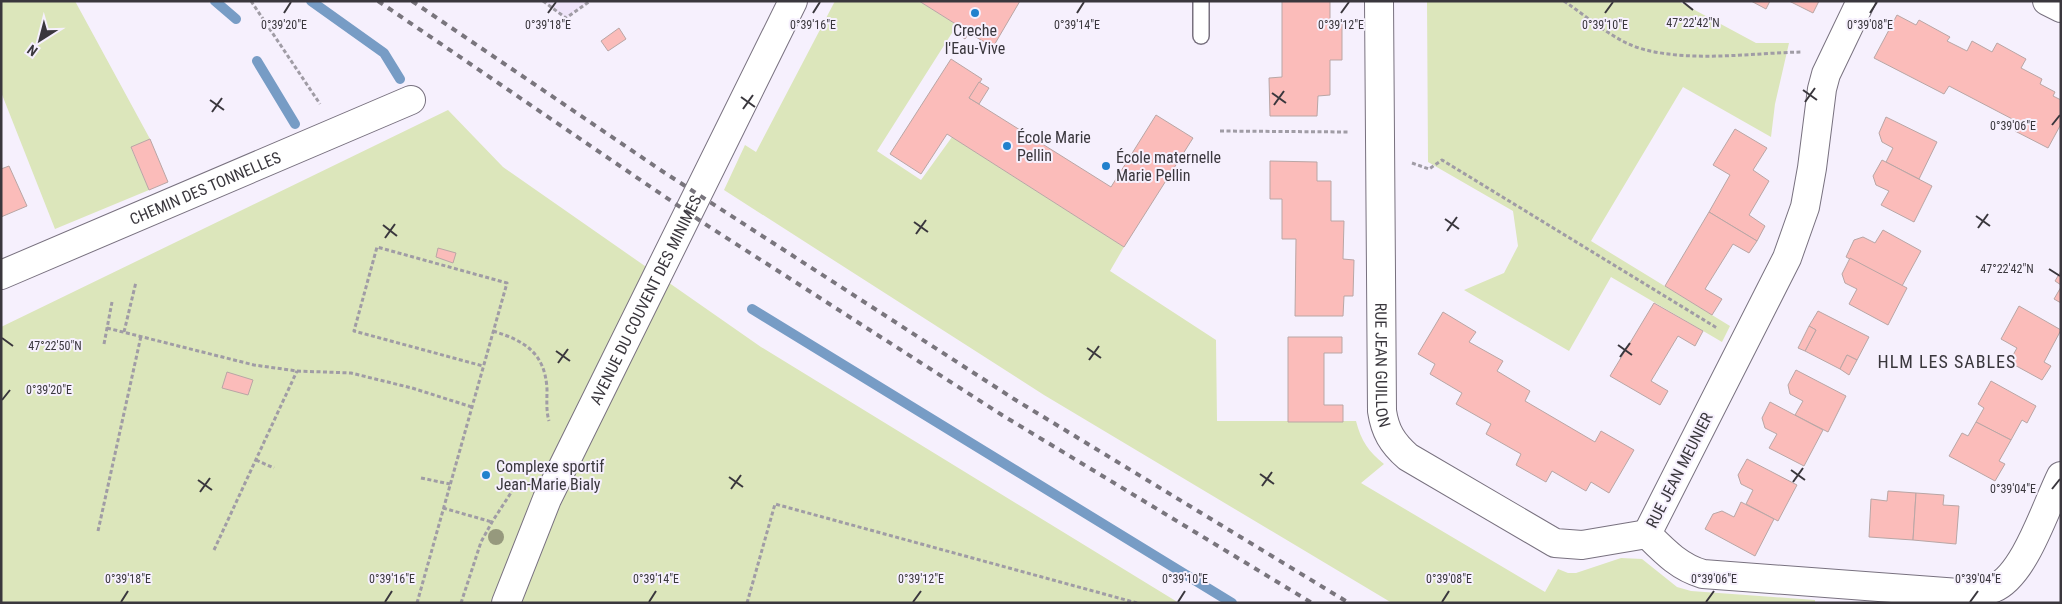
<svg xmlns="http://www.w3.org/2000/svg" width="2062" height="604" viewBox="0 0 2062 604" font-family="'Roboto Condensed',sans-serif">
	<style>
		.commercial { fill: #efe4f9 }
		.green { fill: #dce6bb }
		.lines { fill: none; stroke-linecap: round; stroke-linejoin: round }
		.stream { stroke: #779cc5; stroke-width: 10 }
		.building { fill: #fbbcba; stroke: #b9a6a5 }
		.lane-casing { stroke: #78717f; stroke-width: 18 }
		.street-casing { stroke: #78717f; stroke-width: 30 }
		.secondary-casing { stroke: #78717f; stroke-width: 30 }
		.path { stroke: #a09ca5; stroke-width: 3; stroke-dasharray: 4 2.5; stroke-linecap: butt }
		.lane { stroke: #fff; stroke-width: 15 }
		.street { stroke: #fff; stroke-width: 28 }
		.secondary { stroke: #fff; stroke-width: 28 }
		.rail { stroke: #79757d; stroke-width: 4; stroke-dasharray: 6 6; stroke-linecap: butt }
		.tree { fill: #96997d }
		.ticks { fill: none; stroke: #3a373d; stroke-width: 2 }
		.poi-dot { fill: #2281cd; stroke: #f6f0fd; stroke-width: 2 }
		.labels { text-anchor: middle; stroke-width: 4; stroke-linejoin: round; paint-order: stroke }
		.poi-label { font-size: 16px; fill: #3a373d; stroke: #f6f0fd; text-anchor: start }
		.street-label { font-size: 16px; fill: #3a373d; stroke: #f6f0fd }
		.neighbourhood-label { font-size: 18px; letter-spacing: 1px; fill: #3a373d; stroke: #f6f0fd }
		.ticks-label { font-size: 12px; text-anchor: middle; fill: #3a373d; stroke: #f6f0fd; stroke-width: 4; stroke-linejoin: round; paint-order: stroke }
	</style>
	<rect width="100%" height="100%" fill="#f6f0fd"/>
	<polygon class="commercial" points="544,1 590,1 566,18"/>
	<g class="green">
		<polygon points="1,1 75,1 150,139 131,148 149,190 55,229 1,92"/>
		<path d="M835 1H919L957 25 877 151 921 180 952 137 1124 247 1110 271 1216 340 1217 421H1356C1361 441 1369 452 1384 464L1361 483 1545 592 1558 569 1568 573H1576L1621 558 1642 559 1677 587 1691 591 1815 600V603H1392L1044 395 724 190 745 145 756 152Z"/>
		<polygon points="1427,1 1678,1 1756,43 1789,43 1775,104 1771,137 1683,87 1591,241 1730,326 1722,342 1611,277 1569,351 1464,290 1504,273 1518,246 1513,211 1428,162"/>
		<polygon points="448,110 503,167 761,347 1179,603 1,603 1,327"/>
	</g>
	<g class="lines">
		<g class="stream">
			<polyline points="215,1 236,19"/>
			<polyline points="311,1 384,53 400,79"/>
			<polyline points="257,61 295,124"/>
			<polyline points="752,309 1232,603"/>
		</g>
	</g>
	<g class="building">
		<polygon points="919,1 1020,1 993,47 969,33 965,39 958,34 962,28"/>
		<polygon points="1282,1 1330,1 1330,20 1342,20 1342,60 1330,60 1330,95 1318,96 1317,116 1270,116 1269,78 1282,77"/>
		<polygon points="1751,1 1770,1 1766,9"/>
		<polygon points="1789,1 1819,1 1813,13"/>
		<polygon points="1897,15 1916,25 1919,20 1950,37 1947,41 1967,51 1972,41 1992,52 1997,43 2026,59 2021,68 2042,79 2040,84 2055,92 2053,96 2061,100 2061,124 2048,148 2015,131 2018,122 1949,86 1944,94 1874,58"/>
		<polygon points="619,28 626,39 608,51 601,41"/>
		<polygon points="951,59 982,79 969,98 1111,187 1156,115 1193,138 1124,247 947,134 921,174 890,154"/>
		<polygon points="979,82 989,88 979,104 969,98"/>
		<polygon points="1886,117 1937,142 1919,179 1886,162 1893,148 1882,142 1879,133"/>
		<polygon points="1735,129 1767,148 1753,170 1769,181 1749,215 1765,226 1757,241 1709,212 1730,175 1713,165"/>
		<polygon points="150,139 168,182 149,190 131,147"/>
		<polygon points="1882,160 1932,186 1914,222 1881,205 1889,191 1876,185 1873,176"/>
		<polygon points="1270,161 1317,162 1317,181 1331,181 1331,221 1344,221 1343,259 1354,260 1353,296 1344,296 1343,316 1295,316 1296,239 1282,239 1282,199 1270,199"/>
		<polygon points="9,166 27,206 1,217 1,169"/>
		<polygon points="1709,212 1757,241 1749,253 1733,244 1705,289 1722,299 1712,315 1665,286"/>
		<polygon points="1883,230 1921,251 1902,286 1846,257 1854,240 1863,237 1875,243"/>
		<polygon points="438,248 456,253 453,263 436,257"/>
		<polygon points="1850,258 1907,288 1888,325 1849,304 1857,289 1845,283 1842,274"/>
		<polygon points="2061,271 2061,285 2055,281"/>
		<polygon points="2061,287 2061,303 2054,299"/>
		<polygon points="1654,303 1703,331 1695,346 1678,336 1651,381 1668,391 1660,405 1610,376"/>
		<polygon points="2019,306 2061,330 2044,362 2051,366 2042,380 2009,362 2017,348 2001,339"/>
		<polygon points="1818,311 1869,337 1857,360 1847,355 1840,369 1805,351 1816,330 1809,326"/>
		<polygon points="1443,312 1476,332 1469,342 1503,361 1497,371 1530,391 1525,401 1595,442 1601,431 1634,450 1609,493 1591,482 1586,491 1552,471 1546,482 1516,465 1521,454 1486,434 1491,424 1456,404 1462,393 1430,374 1435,364 1418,354"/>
		<polygon points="1809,326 1816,330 1805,351 1798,348"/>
		<polygon points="1288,337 1342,337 1342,353 1324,353 1324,405 1343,405 1343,422 1288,422"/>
		<polygon points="1847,355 1857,360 1849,375 1840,369"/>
		<polygon points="1796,370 1846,396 1828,432 1795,415 1803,401 1790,394 1788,385"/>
		<polygon points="227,372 253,380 248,395 222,388"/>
		<polygon points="1991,381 2036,406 2027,423 2022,420 2011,440 1976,422 1984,408 1978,404"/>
		<polygon points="1770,402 1823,430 1804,466 1769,448 1777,434 1765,428 1762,418"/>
		<polygon points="1976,422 2011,440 1999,461 2005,464 1995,481 1949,456 1962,433 1968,436"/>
		<polygon points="1747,459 1797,485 1778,521 1746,504 1753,490 1741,484 1738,475"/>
		<polygon points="1888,491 1916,493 1913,540 1869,537 1871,499 1887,501"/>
		<polygon points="1916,493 1944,495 1943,505 1959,506 1956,544 1913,540"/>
		<polygon points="1741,502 1774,519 1755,556 1705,529 1713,514 1722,511 1734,517"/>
	</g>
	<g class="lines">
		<defs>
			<polyline id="lane" points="1201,36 1201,1"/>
			<g id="street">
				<path id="s1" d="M1379 1 1382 411C1385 431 1392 443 1408 457L1555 543 1582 545 1647 534"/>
				<path d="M1861 1 1826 74 1822 89 1812 168 1805 207 1787 258 1647 534C1664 551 1679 567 1703 574L1959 593C1971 592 1983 593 1994 588 2025 575 2046 506 2061 476"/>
				<polyline points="2047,1 2061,8"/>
				<path id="s2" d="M1 275 411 100"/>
			</g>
			<g id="secondary">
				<path id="s3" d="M506 603 547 499 793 1"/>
			</g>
		</defs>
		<use href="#lane" class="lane-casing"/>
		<use href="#street" class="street-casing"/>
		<use href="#secondary" class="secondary-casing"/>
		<g class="path">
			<polyline points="251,1 320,104"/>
			<polyline points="543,1 566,18 590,1"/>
			<path d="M1564 1C1589 18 1616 43 1646 50 1694 62 1752 53 1802 52"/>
			<polyline points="1220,131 1350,132"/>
			<polyline points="1412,163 1429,169 1442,160 1717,328"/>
			<polyline points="107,328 254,365 297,371 351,373 412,388 472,407"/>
			<path d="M493 331C525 341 545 353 547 389 547 400 546 411 549 421"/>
			<polyline points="124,332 136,282"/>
			<polyline points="104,344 112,302"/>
			<polyline points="256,460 274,468"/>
			<polyline points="421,478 450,484"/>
			<polyline points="443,508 492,522"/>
			<polyline points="98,531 141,336"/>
			<polyline points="214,550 297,371"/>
			<path d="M417 603C447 496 477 389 507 283L377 247 354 331 483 366"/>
			<polyline points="461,603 481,542 492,522 516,485"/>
			<polyline points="747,603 775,504 1137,603"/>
		</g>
		<use href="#lane" class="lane"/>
		<use href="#street" class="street"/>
		<use href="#secondary" class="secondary"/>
		<g class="rail">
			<polyline points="378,1 705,224 1002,415 1312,603"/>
			<polyline points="412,1 662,171 1014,399 1349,603"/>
		</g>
	</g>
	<circle class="tree" cx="496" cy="537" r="8"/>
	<path class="ticks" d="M1683 2 1693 10M284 13 291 2M548 13 556 2M813 13 820 2M1077 13 1084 2M1341 13 1349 2M1605 13 1613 2M1870 13 1877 2M1803 90 1817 100M1272 93 1286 103M741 97 755 107M210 100 224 110M1805 102 1815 88M1274 105 1284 91M743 109 753 95M212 112 222 98M2052 125 2060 115M1976 216 1990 226M1445 219 1459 229M914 222 928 232M383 225 397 236M1978 228 1988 214M1447 231 1457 217M916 234 926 220M385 238 395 224M2049 269 2060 276M2 338 13 346M1618 345 1632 355M1087 348 1101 358M556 351 570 361M1620 357 1630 343M1089 360 1099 346M558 363 568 349M2 400 10 390M1791 470 1805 480M1260 474 1274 484M729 477 743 487M198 480 212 490M1793 482 1803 468M1262 486 1272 472M731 489 741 475M2052 489 2060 479M200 492 210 478M121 602 128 591M385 602 392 591M649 602 656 591M913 602 921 591M1178 602 1185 591M1442 602 1449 591M1706 602 1714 591M1970 602 1978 591"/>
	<g class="poi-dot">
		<circle cx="975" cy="13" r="5"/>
		<circle cx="1007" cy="146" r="5"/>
		<circle cx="1106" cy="166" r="5"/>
		<circle cx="486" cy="475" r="5"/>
	</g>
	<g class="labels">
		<g class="poi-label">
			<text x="975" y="36" text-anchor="middle">Creche<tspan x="975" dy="18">l'Eau-Vive</tspan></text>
			<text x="1017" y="143">École Marie<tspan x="1017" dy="18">Pellin</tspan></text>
			<text x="1116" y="163">École maternelle<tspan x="1116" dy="18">Marie Pellin</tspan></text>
			<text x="496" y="472">Complexe sportif<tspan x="496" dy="18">Jean-Marie Bialy</tspan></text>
		</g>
		<g class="street-label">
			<text dy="6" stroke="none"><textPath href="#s2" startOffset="222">CHEMIN DES TONNELLES</textPath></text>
			<text dy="6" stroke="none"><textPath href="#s3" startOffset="334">AVENUE DU COUVENT DES MINIMES</textPath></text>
			<text dy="6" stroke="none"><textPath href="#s1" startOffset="364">RUE JEAN GUILLON</textPath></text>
			<text transform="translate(1679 470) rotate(-63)" y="6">RUE JEAN MEUNIER</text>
		</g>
		<g class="neighbourhood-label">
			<text x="1947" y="368">HLM LES SABLES</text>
		</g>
	</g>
	<g class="ticks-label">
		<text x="1693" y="27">47°22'42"N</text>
		<text x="1077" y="29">0°39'14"E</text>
		<text x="284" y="29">0°39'20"E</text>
		<text x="548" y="29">0°39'18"E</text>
		<text x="813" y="29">0°39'16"E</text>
		<text x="1341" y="29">0°39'12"E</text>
		<text x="1605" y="29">0°39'10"E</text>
		<text x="1870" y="29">0°39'08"E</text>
		<text x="2013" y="130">0°39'06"E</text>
		<text x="2007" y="273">47°22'42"N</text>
		<text x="55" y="350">47°22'50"N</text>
		<text x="49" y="394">0°39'20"E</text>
		<text x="2013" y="493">0°39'04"E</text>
		<text x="128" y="583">0°39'18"E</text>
		<text x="392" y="583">0°39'16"E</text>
		<text x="656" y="583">0°39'14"E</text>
		<text x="921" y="583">0°39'12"E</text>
		<text x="1185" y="583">0°39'10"E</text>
		<text x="1449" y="583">0°39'08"E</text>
		<text x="1714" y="583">0°39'06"E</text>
		<text x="1978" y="583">0°39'04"E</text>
	</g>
	<rect width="2062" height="604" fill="none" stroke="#3a373d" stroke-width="5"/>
	<g transform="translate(40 40) rotate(216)" stroke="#f6f0fd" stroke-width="4" paint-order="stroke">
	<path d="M0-4L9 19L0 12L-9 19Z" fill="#3a373d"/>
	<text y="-8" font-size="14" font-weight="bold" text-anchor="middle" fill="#3a373d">N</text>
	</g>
</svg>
